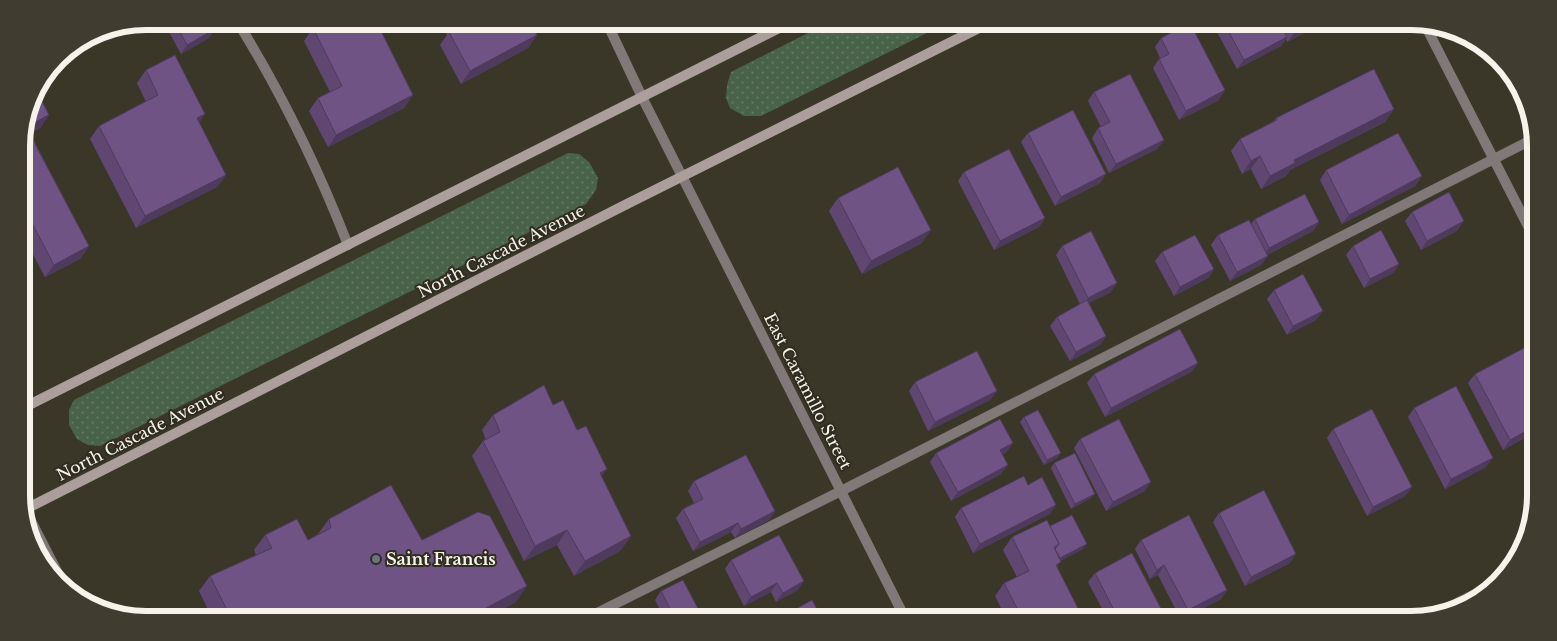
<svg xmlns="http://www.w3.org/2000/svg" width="1557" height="641" viewBox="0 0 1557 641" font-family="'Libre Baskerville',serif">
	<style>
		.grass { fill: url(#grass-dots) }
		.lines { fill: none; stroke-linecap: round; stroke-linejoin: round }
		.lane { stroke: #817977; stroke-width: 10 }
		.street { stroke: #817977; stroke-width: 10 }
		.secondary { stroke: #ab9e9b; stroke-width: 10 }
		.wall { fill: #5f4772 }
		.shaded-wall { fill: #4e3a5c }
		.building { fill: #6f5384; stroke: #4e3a5c }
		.worship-dot { fill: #6b7280; stroke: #302d20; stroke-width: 2 }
		.labels { text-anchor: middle; stroke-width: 4; stroke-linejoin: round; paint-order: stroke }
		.street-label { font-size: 16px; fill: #f5f3ea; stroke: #302d20 }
		.poi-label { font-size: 16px; font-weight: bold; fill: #f5f3ea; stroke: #302d20; text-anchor: start }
		.rim { fill: none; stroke: #f5f3ea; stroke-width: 6 }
	</style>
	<defs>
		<pattern id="grass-dots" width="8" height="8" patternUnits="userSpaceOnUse" patternTransform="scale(1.25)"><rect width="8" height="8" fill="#49634a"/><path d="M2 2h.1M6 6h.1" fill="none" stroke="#647a64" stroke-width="1.8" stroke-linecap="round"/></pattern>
	</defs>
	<rect width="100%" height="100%" fill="#3a3729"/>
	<g class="grass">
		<polygon points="832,21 951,21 761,116 744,116 730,108 726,98 727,85 731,72"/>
		<polygon points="568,153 579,154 589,162 598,178 596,190 586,204 100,446 88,445 77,439 69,425 69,410 74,400"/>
	</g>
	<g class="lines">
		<g class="lane">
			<path d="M237 21C281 92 318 168 348 245"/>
			<polyline points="583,620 841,491 1535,138"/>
		</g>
		<g class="street">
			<polyline points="606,21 642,97 906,620"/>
			<polyline points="1424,23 1533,236"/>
			<polyline points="24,507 64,585"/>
			<polyline points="1441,611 1493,585"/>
		</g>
		<g class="secondary">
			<polyline points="23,408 793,21"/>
			<polyline points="24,510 627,204 993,21"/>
		</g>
	</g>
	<g class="wall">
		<polygon points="163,21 211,21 209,38 181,54"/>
		<polygon points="312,21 376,21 413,95 404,108 328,147 309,111 318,98 330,92 304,41 313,28 315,27"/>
		<polygon points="440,21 529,21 537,35 528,48 461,84 440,45 447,35"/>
		<polygon points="1211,21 1327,21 1287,42 1286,39 1281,46 1237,69"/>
		<polygon points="1161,38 1219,100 1179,120 1153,68 1159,59 1160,58 1155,47"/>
		<polygon points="146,70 199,123 226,175 217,187 136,228 90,139 99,126 146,102 137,83"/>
		<polygon points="1094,92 1164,140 1157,149 1109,173 1092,138 1098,128 1101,127 1088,101"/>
		<polygon points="1394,109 1385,122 1290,170 1286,176 1261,189 1251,169 1242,174 1231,151 1240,139 1274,121 1276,118"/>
		<polygon points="49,115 40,128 30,133 89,246 80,259 45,277 22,234 22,138"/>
		<polygon points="1028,133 1106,174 1100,183 1055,206 1021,142"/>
		<polygon points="1326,170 1422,176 1415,186 1342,224 1320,180"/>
		<polygon points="964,172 1045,218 1039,227 994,250 958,181"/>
		<polygon points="838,198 922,243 862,274 829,211"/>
		<polygon points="1412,212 1457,231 1421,250 1405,221"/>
		<polygon points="1255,219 1319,222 1313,231 1267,255 1268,256 1261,265 1230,281 1211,245 1218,235 1251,224"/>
		<polygon points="1062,246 1111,292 1089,303 1106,336 1100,345 1070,361 1050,326 1057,317 1080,304 1056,255"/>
		<polygon points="1353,246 1399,264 1393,273 1364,288 1346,255"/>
		<polygon points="1162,252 1214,269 1208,278 1174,296 1155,261"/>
		<polygon points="1274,290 1316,320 1287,335 1267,299"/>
		<polygon points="1198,363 1191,372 1105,417 1087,383 1094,374"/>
		<polygon points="1475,374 1530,435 1503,450 1468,383"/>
		<polygon points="915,382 997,391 990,400 928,431 909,391"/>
		<polygon points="553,405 577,430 602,477 631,536 620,551 574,576 557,545 524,561 472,456 483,441 486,440 482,430 493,415"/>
		<polygon points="1414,408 1486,467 1445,489 1408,417"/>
		<polygon points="1024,417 1061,453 1057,458 1044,465 1020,422"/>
		<polygon points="1333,429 1412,487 1405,496 1367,516 1327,438"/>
		<polygon points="1080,439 1145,491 1106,511 1074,448"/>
		<polygon points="1007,452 1002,455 1001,474 951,501 930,462 936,453"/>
		<polygon points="1054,463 1091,498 1071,509 1051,468"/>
		<polygon points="694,481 775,511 769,520 735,538 731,532 693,551 676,518 683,509 694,503 688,491"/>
		<polygon points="1028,485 1050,514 973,553 955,517 961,508"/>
		<polygon points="1219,513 1290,563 1245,586 1213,522"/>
		<polygon points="329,519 422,540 516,602 482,620 213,620 199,591 210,576 256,555 254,550 265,535 308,540 318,534"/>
		<polygon points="1012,537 1083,549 1060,561 1057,567 1084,620 1007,620 995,596 1004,583 1017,577 1003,550"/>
		<polygon points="1141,540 1227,590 1221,599 1181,620 1158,575 1150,579 1135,549"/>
		<polygon points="731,560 798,590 776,602 771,592 744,606 725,569"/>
		<polygon points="1095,573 1167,620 1108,620 1088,582"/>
		<polygon points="661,591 704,620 665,620 655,600"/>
	</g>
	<g class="shaded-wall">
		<polygon points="1316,21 1327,21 1287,42 1294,33"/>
		<polygon points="215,29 209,38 181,54 187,45"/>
		<polygon points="537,35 528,48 461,84 470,71"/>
		<polygon points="1287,37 1281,46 1237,69 1244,60"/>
		<polygon points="1225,90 1219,100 1179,120 1186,111"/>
		<polygon points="413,95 404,108 328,147 336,135"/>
		<polygon points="1394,109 1385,122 1290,170 1286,176 1261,189 1270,176 1294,160"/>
		<polygon points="205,114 196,127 197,118"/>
		<polygon points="49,115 40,128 22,137 26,127"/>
		<polygon points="1164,140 1157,149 1109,173 1116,164"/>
		<polygon points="1260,156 1251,169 1242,174 1251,161"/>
		<polygon points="1106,174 1100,183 1055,206 1061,197"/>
		<polygon points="226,175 217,187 136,228 145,216"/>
		<polygon points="1422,176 1415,186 1342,224 1349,215"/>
		<polygon points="1045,218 1039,227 994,250 1000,241"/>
		<polygon points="1464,221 1457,231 1421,250 1427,241"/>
		<polygon points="1319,222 1313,231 1263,257 1269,248"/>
		<polygon points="931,230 922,243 862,274 871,261"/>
		<polygon points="89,246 80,259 45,277 54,265"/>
		<polygon points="1268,256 1261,265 1230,281 1237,272"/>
		<polygon points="1399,264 1393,273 1364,288 1370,279"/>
		<polygon points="1214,269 1208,278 1174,296 1180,287"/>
		<polygon points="1117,283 1111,292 1082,307 1088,298"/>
		<polygon points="1323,311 1316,320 1287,335 1293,326"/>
		<polygon points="1106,336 1100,345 1070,361 1076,352"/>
		<polygon points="1198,363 1191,372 1105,417 1111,408"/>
		<polygon points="997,391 990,400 928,431 935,422"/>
		<polygon points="1530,429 1530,435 1503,450 1510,440"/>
		<polygon points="1013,443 1007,452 994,460 1000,450"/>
		<polygon points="1061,453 1057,458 1044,465 1047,460"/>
		<polygon points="1493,458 1486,467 1445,489 1451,479"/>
		<polygon points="1008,465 1001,474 951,501 958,492"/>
		<polygon points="607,469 596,485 600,473"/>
		<polygon points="1151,482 1145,491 1106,511 1113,502"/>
		<polygon points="1412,487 1405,496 1367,516 1373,507"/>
		<polygon points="1095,494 1091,498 1071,509 1075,504"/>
		<polygon points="1056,505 1050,514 973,553 980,544"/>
		<polygon points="775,511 769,520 735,538 741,529"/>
		<polygon points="738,523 731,532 693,551 700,542"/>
		<polygon points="567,530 557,545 524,561 535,546"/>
		<polygon points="631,536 620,551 574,576 585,561"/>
		<polygon points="1087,544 1083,549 1056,563 1060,558"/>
		<polygon points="1296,554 1290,563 1245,586 1251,577"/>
		<polygon points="1164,565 1158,575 1150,579 1157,570"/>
		<polygon points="804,581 798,590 776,602 783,593"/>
		<polygon points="777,583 771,592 744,606 751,597"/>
		<polygon points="527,586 516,602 482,620 464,620"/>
		<polygon points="1227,590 1221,599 1181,620 1188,610"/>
	</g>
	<g class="building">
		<polygon points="174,21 211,21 215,29 187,45"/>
		<polygon points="326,21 376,21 413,95 336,135 318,98 342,86 313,28"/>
		<polygon points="455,21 529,21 537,35 470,71 449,32 459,28"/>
		<polygon points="1223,21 1278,21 1287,37 1244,60"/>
		<polygon points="1288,21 1316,21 1294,33"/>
		<polygon points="1190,23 1225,90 1186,111 1159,59 1169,54 1161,38"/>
		<polygon points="175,55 205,114 197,118 226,175 145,216 99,126 158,95 146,70"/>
		<polygon points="1374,69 1394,109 1294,160 1295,163 1270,176 1260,156 1251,161 1240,139 1277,120 1276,118"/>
		<polygon points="1130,74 1164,140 1116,164 1098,128 1110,122 1094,92"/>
		<polygon points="36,89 49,115 26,127 89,246 54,265 22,204 22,138 34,91"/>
		<polygon points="1073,110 1106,174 1061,197 1028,133"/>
		<polygon points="1398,133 1422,176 1349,215 1326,170"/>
		<polygon points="1009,149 1045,218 1000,241 964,172"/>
		<polygon points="898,167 931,230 871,261 838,198"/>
		<polygon points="1449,192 1464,221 1427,241 1412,212"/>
		<polygon points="1305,194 1319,222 1269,248 1255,219"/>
		<polygon points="1249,220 1268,256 1237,272 1218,235"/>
		<polygon points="1381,230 1399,264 1370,279 1353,246"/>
		<polygon points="1091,231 1117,283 1088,298 1062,246"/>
		<polygon points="1195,235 1214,269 1180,287 1162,252"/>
		<polygon points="1303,274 1323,311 1293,326 1274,290"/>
		<polygon points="1087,300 1106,336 1076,352 1057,317"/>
		<polygon points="1180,329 1198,363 1111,408 1094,374"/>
		<polygon points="1526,347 1532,357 1530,429 1510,440 1475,374"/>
		<polygon points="977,351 997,391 935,422 915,382"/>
		<polygon points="544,385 553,405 563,400 577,430 586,426 607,469 600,473 631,536 585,561 567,530 535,546 483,441 500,432 493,415"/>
		<polygon points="1456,386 1493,458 1451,479 1414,408"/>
		<polygon points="1372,409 1412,487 1373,507 1333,429"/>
		<polygon points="1038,410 1061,453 1047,460 1024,417"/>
		<polygon points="1000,419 1013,443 1000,450 1008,465 958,492 936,453"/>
		<polygon points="1119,419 1151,482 1113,502 1080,439"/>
		<polygon points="1075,453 1095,494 1075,504 1054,463"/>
		<polygon points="746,455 775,511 741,529 738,523 700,542 683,509 703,499 694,481"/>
		<polygon points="1024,476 1028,485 1042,477 1056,505 980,544 961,508"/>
		<polygon points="391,485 422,540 478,512 490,516 527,586 464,620 232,620 210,576 272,548 265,535 297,519 308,540 331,528 329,519"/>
		<polygon points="1264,490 1296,554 1251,577 1219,513"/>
		<polygon points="1072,515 1087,544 1060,558 1055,549 1059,544 1050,526"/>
		<polygon points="1189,515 1227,590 1188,610 1164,565 1157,570 1141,540"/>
		<polygon points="1047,520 1059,544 1054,547 1061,562 1056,565 1084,620 1023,620 1004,583 1029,571 1012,537"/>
		<polygon points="779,535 804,581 783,593 777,583 751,597 731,560"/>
		<polygon points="1132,553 1167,620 1119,620 1095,573"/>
		<polygon points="683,580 704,620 676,620 661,591"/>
		<polygon points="812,600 823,620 776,620"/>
	</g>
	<circle class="worship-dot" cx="376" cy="559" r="5"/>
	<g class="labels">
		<g class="street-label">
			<text transform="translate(501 251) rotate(-27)" y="6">North Cascade Avenue</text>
			<text transform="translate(808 391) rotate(63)" y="6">East Caramillo Street</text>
			<text transform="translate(140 434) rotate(-27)" y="6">North Cascade Avenue</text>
		</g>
		<g class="poi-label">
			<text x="386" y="565">Saint Francis</text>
		</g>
	</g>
	<path d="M0 0H1557V641H0ZM146 30H1411A116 116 0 0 1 1527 146V495A116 116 0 0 1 1411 611H146A116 116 0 0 1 30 495V146A116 116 0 0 1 146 30Z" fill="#403d30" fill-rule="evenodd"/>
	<path class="rim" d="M146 30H1411A116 116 0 0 1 1527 146V495A116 116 0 0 1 1411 611H146A116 116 0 0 1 30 495V146A116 116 0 0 1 146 30Z"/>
</svg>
